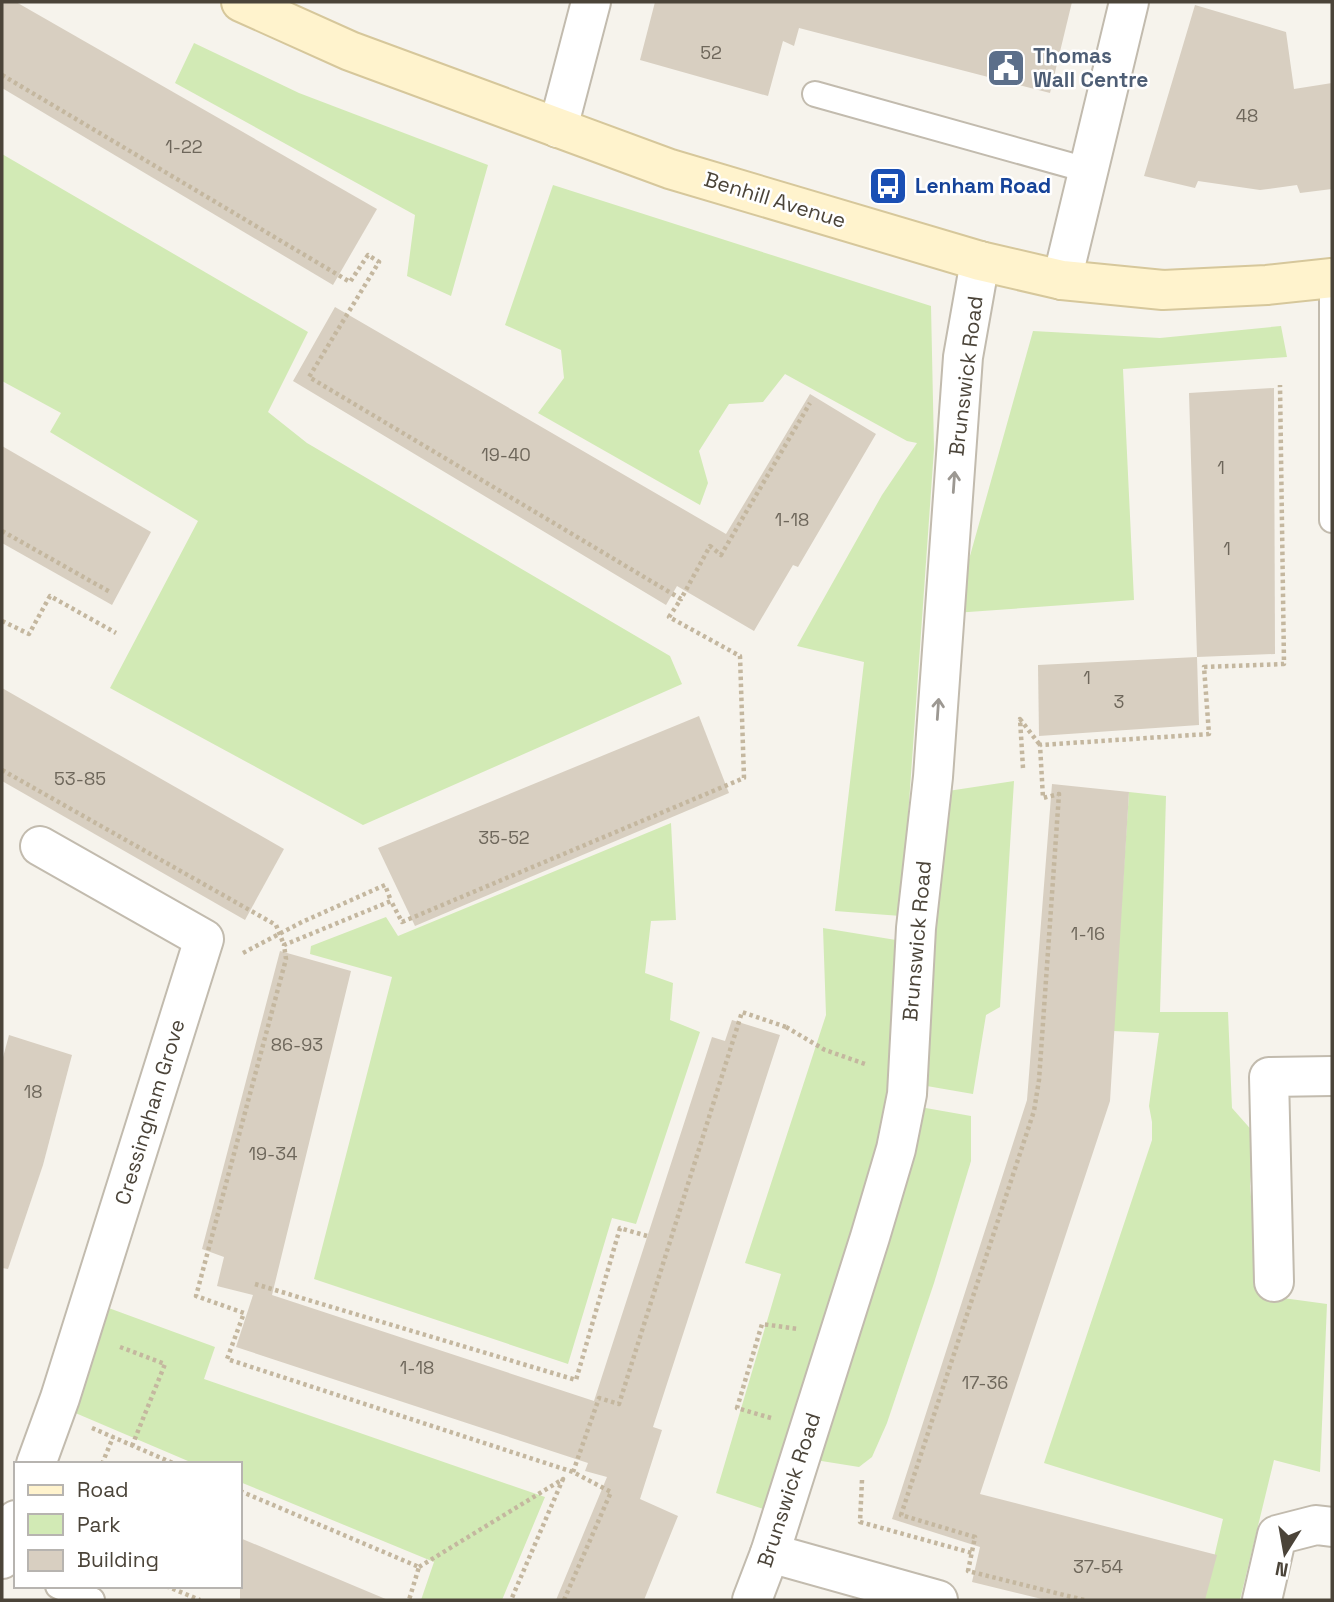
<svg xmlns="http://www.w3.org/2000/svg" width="1334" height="1602" viewBox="0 0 1334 1602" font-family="'Space Grotesk',sans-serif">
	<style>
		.green { fill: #d2eab5 }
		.building { fill: #d8cfc1 }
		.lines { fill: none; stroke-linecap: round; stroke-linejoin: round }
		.lane-casing { stroke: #c2bbae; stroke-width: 28 }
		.street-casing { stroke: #c2bbae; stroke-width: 42 }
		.secondary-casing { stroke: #d6c79b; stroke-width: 42 }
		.path { stroke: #c4b79f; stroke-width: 4.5; stroke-dasharray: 3.5 3.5; stroke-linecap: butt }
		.lane { stroke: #fff; stroke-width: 24 }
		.street { stroke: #fff; stroke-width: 38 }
		.secondary { stroke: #fff3cd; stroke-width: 38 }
		.path-bridge { stroke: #c4b79f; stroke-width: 4.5; stroke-dasharray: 3.5 3.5; stroke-linecap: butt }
		.oneway { stroke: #9c9892 }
		.labels { text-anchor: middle; stroke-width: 5; stroke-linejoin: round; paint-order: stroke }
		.number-label { font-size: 18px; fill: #6e675b }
		.service-label { font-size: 21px; font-weight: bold; fill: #4e5e75; stroke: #fff; text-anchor: start }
		.transit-label { font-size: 21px; font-weight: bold; fill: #164399; stroke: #fff; text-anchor: start }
		.street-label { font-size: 21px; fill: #4b4439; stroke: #fff }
	</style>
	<rect width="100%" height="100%" fill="#f6f3ec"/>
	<g class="green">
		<polygon points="194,43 299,93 488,165 451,296 407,276 415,215 175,83"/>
		<polygon points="2,154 308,332 268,412 307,443 670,656 682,684 363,825 110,688 198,521 50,432 61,413 2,381"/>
		<polygon points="553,185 931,306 934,449 901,916 835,911 864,662 797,646 882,495 917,443 907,441 785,374 763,402 729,404 699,451 708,483 700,505 538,413 564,378 561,350 505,325"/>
		<polygon points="1281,326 1287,357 1123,369 1134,600 954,613 1033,331 1160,338"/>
		<polygon points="1014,781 1000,1007 986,1015 973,1094 921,1085 927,928 948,791"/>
		<polygon points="1129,792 1166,796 1160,1012 1228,1012 1232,1108 1255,1134 1250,1186 1260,1295 1327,1304 1320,1472 1274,1460 1240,1600 1204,1600 1223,1519 1044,1463 1152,1140 1152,1122 1149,1106 1159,1033 1113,1031"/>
		<polygon points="671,823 676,920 651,921 645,973 673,983 670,1020 700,1032 636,1224 612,1218 568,1364 314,1279 392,977 310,954 311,946 386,917 398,936"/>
		<polygon points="823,928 902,941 895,1092 772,1512 716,1493 781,1274 745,1263 826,1015"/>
		<polygon points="920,1107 971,1116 971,1161 934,1283 887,1423 872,1457 859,1467 809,1459"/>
		<polygon points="95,1303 215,1347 204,1379 545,1497 502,1600 421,1600 434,1562 240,1482 240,1464 195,1464 66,1409"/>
	</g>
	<g class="building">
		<polygon points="2,2 16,2 377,209 333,285 2,88"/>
		<polygon points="655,2 1072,2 1050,93 799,28 794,46 783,41 768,96 640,60"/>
		<polygon points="1195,5 1286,32 1294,89 1332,83 1332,189 1300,193 1297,185 1260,190 1198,181 1195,188 1144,176"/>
		<polygon points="335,307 726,534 810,394 876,434 798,567 793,565 754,631 677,586 666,605 293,381"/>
		<polygon points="1274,388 1275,654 1197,657 1189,393"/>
		<polygon points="2,446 151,532 112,605 2,543"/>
		<polygon points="1197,657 1199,725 1039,736 1038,665"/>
		<polygon points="2,688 284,849 245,920 2,781"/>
		<polygon points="699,716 729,793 415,926 378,848"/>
		<polygon points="1052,784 1129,792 1110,1101 980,1494 1217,1555 1205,1600 1046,1600 972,1582 980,1547 892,1519 1027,1100"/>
		<polygon points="280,951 351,971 272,1295 594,1401 712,1037 725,1041 732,1020 780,1035 653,1427 662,1430 640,1499 678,1516 644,1600 556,1600 607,1477 585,1471 588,1463 236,1347 253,1295 217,1286 224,1257 202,1249"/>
		<polygon points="9,1035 72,1055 43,1165 8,1269 2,1268 2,1061"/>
		<polygon points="240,1538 388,1600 240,1600"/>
	</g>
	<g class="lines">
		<defs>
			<g id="lane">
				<polyline points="815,94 1087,170"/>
				<polyline points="1332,278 1332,520"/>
				<polyline points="58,1586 92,1600"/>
			</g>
			<g id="street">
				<polyline points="558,128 591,2"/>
				<polyline points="1062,280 1129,2"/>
				<polyline points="1274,1282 1269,1077 1332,1076"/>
				<polyline points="36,1464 60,1398 204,939 40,846"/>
				<polyline points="770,1553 938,1600"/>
				<polyline points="2,1559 16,1520"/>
				<polyline points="752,1600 770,1553 870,1237 896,1149 907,1094 916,928 933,777 963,357 980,261"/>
				<polyline points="1262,1600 1277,1535 1316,1525 1332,1527"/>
			</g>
			<polyline id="secondary" points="241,2 350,51 670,169 980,261 1062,280 1163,290 1267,285 1332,278"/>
		</defs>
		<use href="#lane" class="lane-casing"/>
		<use href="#street" class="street-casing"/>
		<use href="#secondary" class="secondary-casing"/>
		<g class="path">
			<polyline points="2,75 350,282 368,255 379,262 309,377 681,599 710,546 721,555 810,403"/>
			<polyline points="2,531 110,592"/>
			<polyline points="2,621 29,634 50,596 116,633"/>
			<polyline points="1023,768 1020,719 1040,745"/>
			<polyline points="243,953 302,922 385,885 391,901"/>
			<polyline points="786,1027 825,1050 868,1065"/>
			<polyline points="255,1284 576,1380 620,1228 647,1236"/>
			<polyline points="120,1347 165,1364 132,1446"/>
			<polyline points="771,1418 737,1408 762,1324 798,1329"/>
			<polyline points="92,1428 175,1464"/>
			<polyline points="102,1464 113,1437"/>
			<polyline points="862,1480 860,1522 972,1553"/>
			<polyline points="240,1491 419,1567 409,1600"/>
			<polyline points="419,1567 563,1479 511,1600"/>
			<polyline points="166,1586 200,1600"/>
			<polyline points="564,1600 611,1492 573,1472 227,1359 244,1313 196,1296 286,959 284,945 391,901 402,922 744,778 740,656 669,617 681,599"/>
			<polyline points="1084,1600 968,1571 975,1537 901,1515 1034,1111 1039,1080 1059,794 1043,798 1040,745 1209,734 1204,667 1284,664 1280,385"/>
		</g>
		<use href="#lane" class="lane"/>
		<use href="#street" class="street"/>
		<use href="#secondary" class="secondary"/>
		<g class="path-bridge">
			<polyline points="2,770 276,925 284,945"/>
			<polyline points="573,1472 599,1398 619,1404 742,1012 786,1027"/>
		</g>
	</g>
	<defs><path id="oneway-shaft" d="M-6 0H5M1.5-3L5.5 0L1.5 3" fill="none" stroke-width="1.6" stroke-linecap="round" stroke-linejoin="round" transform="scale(1.75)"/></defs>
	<g class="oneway">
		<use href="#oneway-shaft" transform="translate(954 482) rotate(-86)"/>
		<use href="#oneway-shaft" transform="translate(938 709) rotate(-86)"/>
	</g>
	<defs>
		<symbol id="civic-square" viewBox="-11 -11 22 22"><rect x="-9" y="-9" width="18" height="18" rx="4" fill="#5c6f8a" stroke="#fff"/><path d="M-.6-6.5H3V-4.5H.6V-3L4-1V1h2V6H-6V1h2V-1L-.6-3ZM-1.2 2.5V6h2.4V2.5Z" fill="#fff"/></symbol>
		<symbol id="bus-square" viewBox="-11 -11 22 22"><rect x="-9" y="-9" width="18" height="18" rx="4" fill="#1a4fb4" stroke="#fff"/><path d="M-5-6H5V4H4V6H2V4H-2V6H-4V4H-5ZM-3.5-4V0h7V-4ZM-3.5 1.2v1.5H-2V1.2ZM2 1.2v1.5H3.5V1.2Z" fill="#fff"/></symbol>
	</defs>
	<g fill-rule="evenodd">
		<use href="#civic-square" x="984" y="46" width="44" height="44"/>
		<use href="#bus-square" x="866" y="164" width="44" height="44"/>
	</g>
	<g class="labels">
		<g class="number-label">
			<text x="711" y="59">52</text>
			<text x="1247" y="122">48</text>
			<text x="184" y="153">1-22</text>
			<text x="506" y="461">19-40</text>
			<text x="1221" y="474">1</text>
			<text x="792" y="526">1-18</text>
			<text x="1227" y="555">1</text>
			<text x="1087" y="684">1</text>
			<text x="1119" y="708">3</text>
			<text x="80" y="785">53-85</text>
			<text x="504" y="844">35-52</text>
			<text x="1088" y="940">1-16</text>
			<text x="297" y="1051">86-93</text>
			<text x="33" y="1098">18</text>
			<text x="273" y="1160">19-34</text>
			<text x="417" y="1374">1-18</text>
			<text x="985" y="1389">17-36</text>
			<text x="1098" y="1573">37-54</text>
		</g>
		<g class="service-label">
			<text x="1033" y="63">Thomas<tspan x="1033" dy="24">Wall Centre</tspan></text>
		</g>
		<g class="transit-label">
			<text x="915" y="193">Lenham Road</text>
		</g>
		<g class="street-label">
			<text transform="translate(775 200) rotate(17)" y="7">Benhill Avenue</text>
			<text transform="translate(966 376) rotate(-83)" y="7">Brunswick Road</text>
			<text transform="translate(917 941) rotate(-85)" y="7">Brunswick Road</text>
			<text transform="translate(150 1112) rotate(-73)" y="7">Cressingham Grove</text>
			<text transform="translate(789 1490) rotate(-72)" y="7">Brunswick Road</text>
		</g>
	</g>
	<rect width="1334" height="1602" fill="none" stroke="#4b4439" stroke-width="7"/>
	<rect x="14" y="1462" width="228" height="126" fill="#ffffff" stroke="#b7b4b0" stroke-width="2"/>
	<rect x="28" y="1485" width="35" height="10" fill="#fff3cd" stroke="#b7b4b0" stroke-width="2"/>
	<text x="77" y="1497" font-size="21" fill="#4b4439">Road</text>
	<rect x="28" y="1514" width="35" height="21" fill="#d2eab5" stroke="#b7b4b0" stroke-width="2"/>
	<text x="77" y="1532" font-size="21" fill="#4b4439">Park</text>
	<rect x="28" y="1550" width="35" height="21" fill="#d8cfc1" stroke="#b7b4b0" stroke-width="2"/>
	<text x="77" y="1567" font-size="21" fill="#4b4439">Building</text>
	<g transform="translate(1285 1553) rotate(191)" stroke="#ffffff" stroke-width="5" paint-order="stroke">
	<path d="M0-5L12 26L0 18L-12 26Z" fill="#4b4439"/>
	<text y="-10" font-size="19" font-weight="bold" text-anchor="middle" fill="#4b4439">N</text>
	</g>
</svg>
